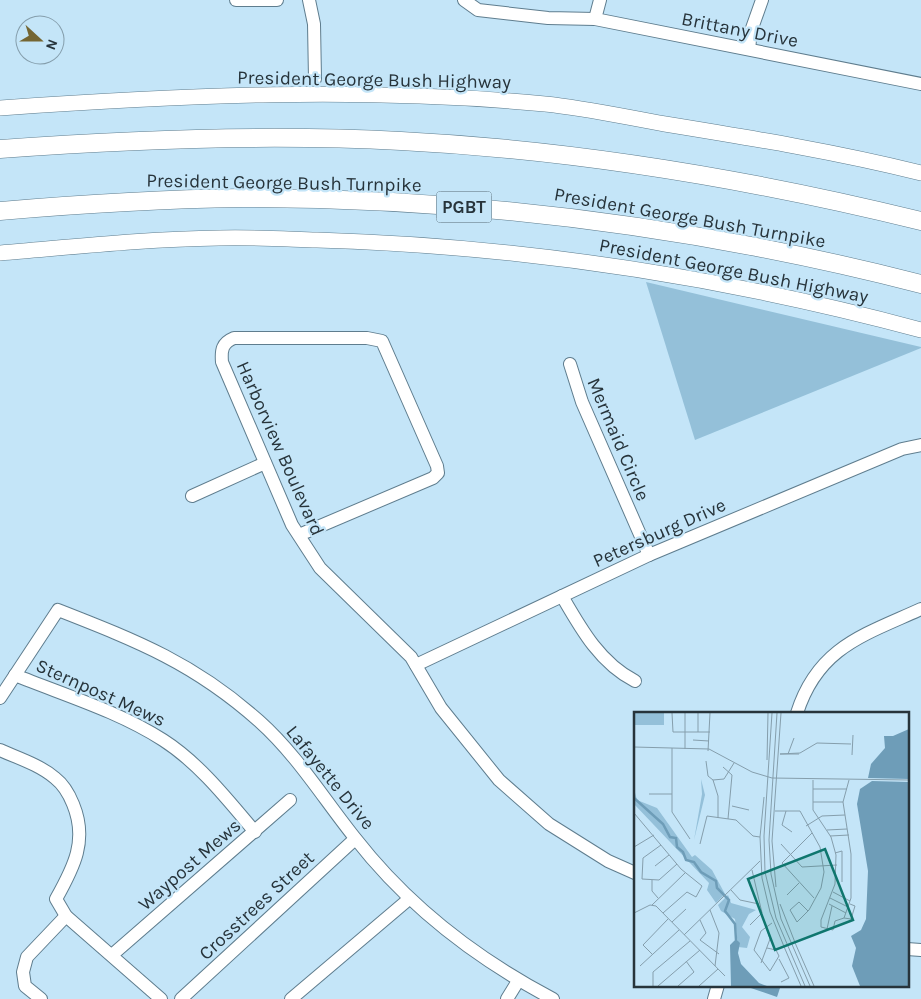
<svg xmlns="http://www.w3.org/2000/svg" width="921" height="999" viewBox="0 0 921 999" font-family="Karla,sans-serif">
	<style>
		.green { fill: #94c0d9 }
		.water { fill: #6e9db8 }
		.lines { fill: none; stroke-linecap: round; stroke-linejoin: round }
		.minor-casing { stroke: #5f7d8e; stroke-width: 14 }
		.major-casing { stroke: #5f7d8e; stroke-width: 16 }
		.highway-casing { stroke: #5f7d8e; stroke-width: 19 }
		.minor { stroke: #fff; stroke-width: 12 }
		.major { stroke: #fff; stroke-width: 15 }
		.highway { stroke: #fff; stroke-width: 18 }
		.labels { text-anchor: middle; stroke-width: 4.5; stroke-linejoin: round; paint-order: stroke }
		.shield { fill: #c4e5f8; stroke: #566974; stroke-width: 1 }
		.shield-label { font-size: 18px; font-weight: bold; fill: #27343b }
		.street-label { font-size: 19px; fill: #27343b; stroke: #c4e5f8 }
		.inset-river { fill: none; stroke: #6e9db8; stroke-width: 2.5 }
		.inset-road { fill: none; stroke: #859eac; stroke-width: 1 }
		.view { fill: #0f766e; fill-opacity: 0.15; stroke: #0f766e; stroke-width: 2.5 }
		.inset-edge { fill: none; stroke: #27343b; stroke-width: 2.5 }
	</style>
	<rect width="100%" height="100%" fill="#c4e5f8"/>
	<polygon class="green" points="646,282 921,347 921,348 695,440"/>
	<polygon class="water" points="742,985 781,985 777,997"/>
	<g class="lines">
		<defs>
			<g id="minor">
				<polyline points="236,0 277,0"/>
				<polyline points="309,0 314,24 315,79"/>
				<polyline points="464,0 478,10 548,18 595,19 921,84"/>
				<polyline points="595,19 600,0"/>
				<polyline points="749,49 751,31 762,0"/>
				<polyline points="570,364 582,402 649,555"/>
				<polyline points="192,496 265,463"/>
				<path d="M299 535 433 478 438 473 437 466 382 341 367 338H234C222 343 221 350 222 362L292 525 320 568 411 657 441 708 499 780 549 824 608 861 635 873"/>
				<path d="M562 596C581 629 600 663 635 681"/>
				<polyline points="416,665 649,555 902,449 921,445"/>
				<path d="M15 675C64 695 118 711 163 740 199 763 228 800 255 832"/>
				<path d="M0 698 58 610C137 641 194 663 259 721 297 755 323 798 355 838 408 906 477 959 553 999"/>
				<path d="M797 713C818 647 864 635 921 609"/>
				<path d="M0 750C18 758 40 765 55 778 64 785 69 794 73 804 88 840 74 867 56 899L66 916 161 999"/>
				<polyline points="907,949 921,950"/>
				<polyline points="112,955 290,800"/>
				<polyline points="41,999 25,986 23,972 27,957 66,916"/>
				<polyline points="181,999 355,839"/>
				<polyline points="291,999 409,899"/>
				<polyline points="507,999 518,981"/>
				<polyline points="714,999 718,985"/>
			</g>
			<g id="major">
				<path d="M0 108C181 95 364 87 545 104 585 108 625 117 665 124 751 138 837 152 921 173"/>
				<path d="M0 253C73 247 146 239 219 238 252 237 285 239 317 240 521 246 724 277 921 330"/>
			</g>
			<g id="highway">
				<path d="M0 149C134 139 267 134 401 141 577 150 750 179 921 221"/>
				<path d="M0 211C81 204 161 199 242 198 472 198 699 227 921 284"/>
			</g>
		</defs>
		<use href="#minor" class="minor-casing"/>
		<use href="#major" class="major-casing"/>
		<use href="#highway" class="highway-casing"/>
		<use href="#minor" class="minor"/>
		<use href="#major" class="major"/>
		<use href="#highway" class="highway"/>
	</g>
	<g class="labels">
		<rect class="shield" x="436.5" y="191.5" width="55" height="31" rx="4"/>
		<g class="shield-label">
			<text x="464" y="213">PGBT</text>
		</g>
		<g class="street-label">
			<text transform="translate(740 29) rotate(11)" y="7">Brittany Drive</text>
			<text transform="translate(374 79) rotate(1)" y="7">President George Bush Highway</text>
			<text transform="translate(284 182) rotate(1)" y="7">President George Bush Turnpike</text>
			<text transform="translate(690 217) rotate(10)" y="7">President George Bush Turnpike</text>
			<text transform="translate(734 270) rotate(11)" y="7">President George Bush Highway</text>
			<text transform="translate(619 439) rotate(67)" y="7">Mermaid Circle</text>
			<text transform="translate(281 448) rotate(66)" y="7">Harborview Boulevard</text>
			<text transform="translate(659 532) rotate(-24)" y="7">Petersburg Drive</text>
			<text transform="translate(101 692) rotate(24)" y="7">Sternpost Mews</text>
			<text transform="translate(331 777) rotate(51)" y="7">Lafayette Drive</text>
			<text transform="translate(189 864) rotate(-41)" y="7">Waypost Mews</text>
			<text transform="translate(256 905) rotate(-43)" y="7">Crosstrees Street</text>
		</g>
	</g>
	<g transform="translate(634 712)">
		<rect width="275" height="275" fill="#c4e5f8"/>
		<path d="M0 1H30V13H0ZM67 67 71 83 60 128 68 82ZM0 77 3 88 23 96 58 145 61 143 78 158 91 182 82 191 73 178 75 171 0 92ZM94 183 97 191 122 198 115 202 108 215 116 225 113 236 104 235 101 207 87 199 84 193Z" fill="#94c0d9"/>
		<path d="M275 17V67L234 66 237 52 251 36 250 24H259ZM238 69 275 70V274H226L218 254 222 236 217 224 227 218 232 207 234 159 223 92 226 77ZM102 227 106 231 104 241 107 252 125 271 133 274H97L96 233Z" fill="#6e9db8"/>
		<path class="inset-river" d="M0 86 29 112 36 125 42 126 43 135 49 140 52 148 60 150 67 160 82 169 83 176 95 188 91 199 101 212 102 228"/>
		<path class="inset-road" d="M38 1 39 20H76M138 1 130 124 131 160 142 206 171 274M143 1 135 128 137 162 147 207 176 274M64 20V1M59 28 75 29M0 35 75 37 118 60 138 66 275 68M38 36V100L56 127M51 37V1M74 39 76 1M146 42 166 41 183 31 217 32M146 42H165M154 42 160 26M218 43 219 23M133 48 134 1M72 49 74 64 79 68 90 67 100 51M89 55 98 63 94 107M79 68 84 84V106M179 68V98L197 125 202 143 201 172 187 208V215L199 218 201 209 210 206 217 186V142L209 90 215 68M179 77H213M15 82H38M130 85 126 125 128 166 136 200 151 237M179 90H209M98 94 115 98M141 99H166L186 135 190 160 187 176 175 198 163 210 156 198 165 190 174 199M152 99 148 113 158 120M0 101 47 157 68 174 62 185 53 180 29 201M172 114 188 104 211 103M193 118 213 117M178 121 148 151 180 186M196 124 215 123M66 132 73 104 102 108 119 124 126 125M147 132 168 155 203 153M27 133 9 146 8 167 25 168 43 152M0 135 20 123M201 141 208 139V170M21 154 35 143M18 168V179L24 186M142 175 138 129 147 1M97 178 106 188 125 192M199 180 216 189M153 183 165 171M196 186 214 195M146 192 162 233M195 192 212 201M18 193 51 161M76 198 85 221 81 254M0 201 16 193 22 194 91 264M210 206 217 207 221 194 216 192M66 208 72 221 66 228 85 242M38 210 52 197M116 213 128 201 118 158M193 217 198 194M50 223 126 149M162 233 180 274M133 236 142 238 145 244 136 259 120 238 127 219 138 211M151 237 167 274M18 242 9 233 34 207M145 247 155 266 147 270M127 251 136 227 132 214M6 254 45 218M19 274V260L56 229M24 274 66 238M44 274 60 260 52 249M65 274 84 257"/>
		<path class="view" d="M191 137 219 208 141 238 114 167Z"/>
		<rect width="275" height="275" class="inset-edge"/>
	</g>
	<g transform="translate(40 40) rotate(111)"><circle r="24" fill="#c4e5f8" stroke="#859eac"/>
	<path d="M0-4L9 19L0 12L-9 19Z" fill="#746633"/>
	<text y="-8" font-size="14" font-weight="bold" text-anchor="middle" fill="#27343b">N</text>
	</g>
</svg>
